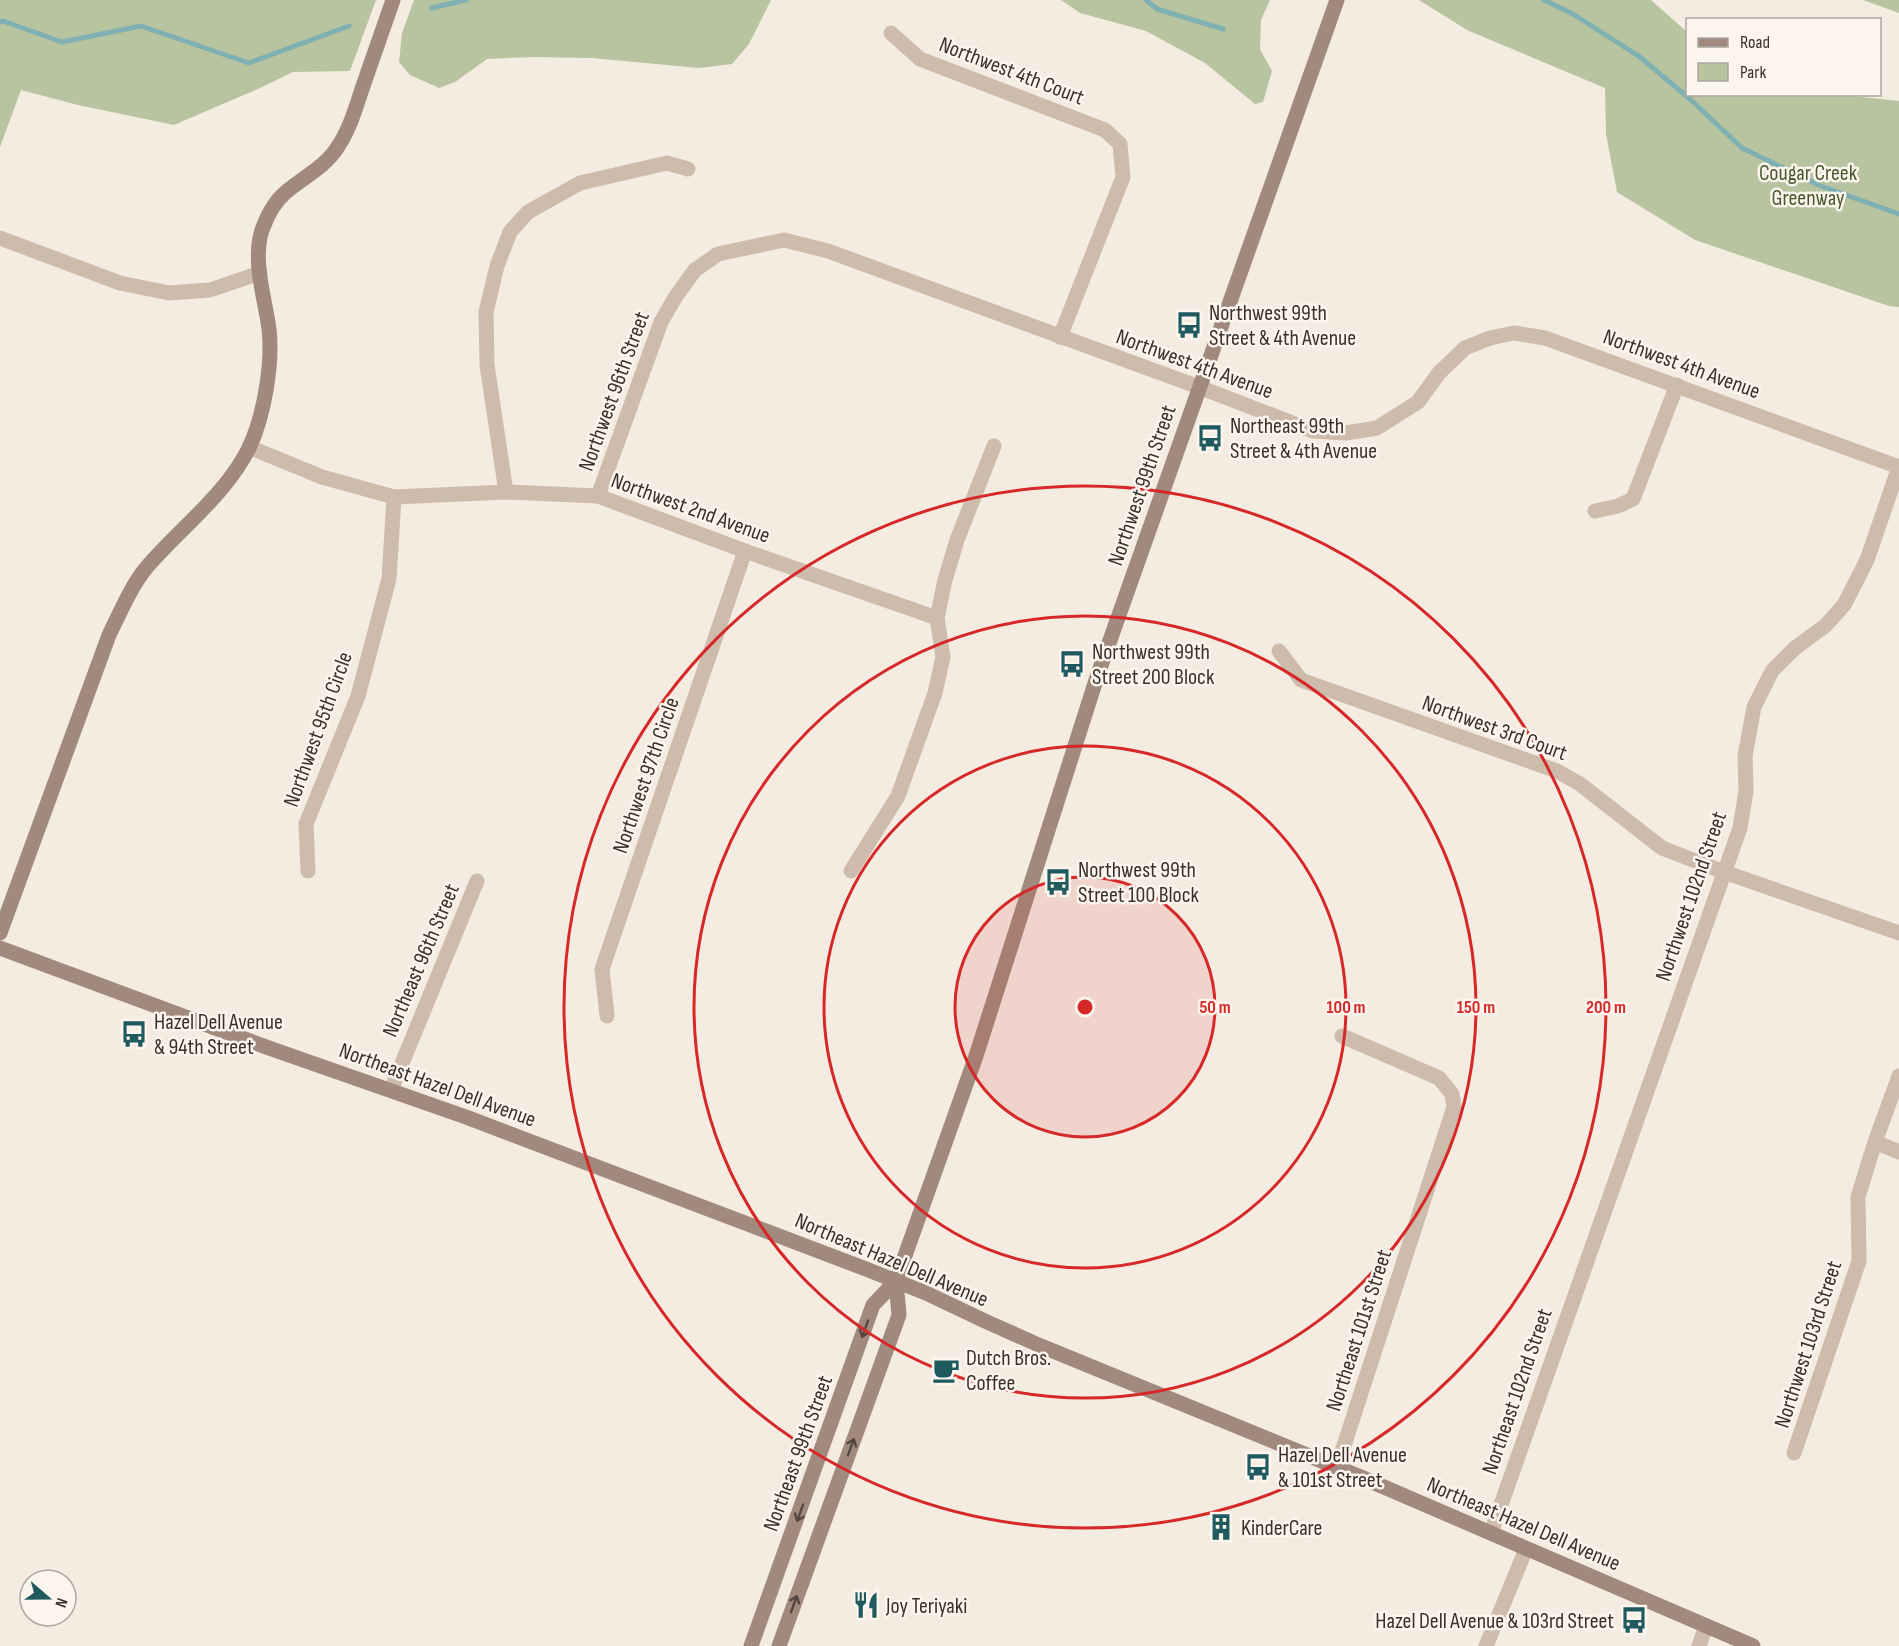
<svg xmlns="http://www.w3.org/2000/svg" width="1899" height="1646" viewBox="0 0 1899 1646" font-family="'Sofia Sans Condensed',sans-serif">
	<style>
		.green { fill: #b8c4a0 }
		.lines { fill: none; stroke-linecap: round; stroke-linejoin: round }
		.stream { stroke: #7fb0b2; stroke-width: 5 }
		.street { stroke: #cdbbac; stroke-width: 15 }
		.secondary { stroke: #a18a7d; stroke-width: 15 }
		.oneway { stroke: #544640 }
		.ring { fill: none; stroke: #d62828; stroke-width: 3 }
		.labels { text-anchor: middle; stroke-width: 5; stroke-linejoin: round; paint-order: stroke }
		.street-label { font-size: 22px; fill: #3b302b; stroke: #fbf5ee }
		.park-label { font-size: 22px; fill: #4a5a2e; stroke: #fbf5ee }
		.poi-label { font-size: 22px; fill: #3b302b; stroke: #fbf5ee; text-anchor: start }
		.centre { fill: #d62828; stroke: #fbf5ee; stroke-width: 3 }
		.ring-label { font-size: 18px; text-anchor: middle; font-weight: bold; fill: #d62828; stroke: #fbf5ee; stroke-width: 5; stroke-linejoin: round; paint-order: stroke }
	</style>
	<rect width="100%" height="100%" fill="#f4ebe1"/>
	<g class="green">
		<polygon points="0,0 376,0 350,71 293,72 258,89 174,125 78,105 21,90 0,147"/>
		<polygon points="414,0 771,0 749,44 732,64 699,68 592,58 533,57 487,59 455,82 439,88 410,75 399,62 402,33"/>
		<polygon points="1061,0 1270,0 1261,20 1260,49 1272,71 1263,102 1255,104 1205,63 1146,31 1080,13"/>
		<polygon points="1419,0 1651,0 1687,32 1688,94 1834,94 1899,101 1899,307 1889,306 1695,240 1617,192 1606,134 1605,88 1467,30"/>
		<polygon points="1863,0 1899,0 1899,13"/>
	</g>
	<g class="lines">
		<g class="stream">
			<polyline points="1146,0 1157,9 1223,29"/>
			<polyline points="1544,0 1573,14 1640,57 1691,100 1742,148 1821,186 1899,214"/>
			<polyline points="432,8 466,0"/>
			<polyline points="0,22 3,21 62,42 141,26 249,63 349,26"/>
		</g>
		<g class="street">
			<polyline points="891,33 920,59 1105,130 1120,144 1123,177 1060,337"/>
			<polyline points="0,238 120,283 169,293 210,290 260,273"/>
			<polyline points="249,447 322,477 394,497 506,492 598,496 745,551 937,618"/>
			<polyline points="506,492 487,365 486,312 497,266 510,232 528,212 580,183 667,163 688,169"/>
			<polyline points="598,496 661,322 676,296 695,270 718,254 784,240 828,251 1199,387 1313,431 1346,433 1377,428 1418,402 1439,373 1465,348 1490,338 1514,333 1545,338 1899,467 1867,560 1844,605 1825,626 1795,648 1772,671 1754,707 1745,756 1746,791 1740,828 1491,1533"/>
			<polyline points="1595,511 1618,506 1633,499 1677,385"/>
			<polyline points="1279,651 1301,680 1557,771 1580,784 1662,848 1724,872 1899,933"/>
			<polyline points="308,871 306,824 358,696 389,579 394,497"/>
			<polyline points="851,871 898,796 935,693 943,657 937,618 945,580 957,540 994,446"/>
			<polyline points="607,1016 602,969 745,551"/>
			<polyline points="391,1090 477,881"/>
			<polyline points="1875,1142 1899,1152"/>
			<polyline points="1794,1453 1859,1261 1858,1197 1875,1142 1899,1076"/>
			<polyline points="1337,1467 1454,1107 1452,1094 1439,1078 1342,1036"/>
			<polyline points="1486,1646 1526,1549"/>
			<polyline points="1699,1646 1706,1626"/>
		</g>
		<g class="secondary">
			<path d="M0 933 109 635C120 613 130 588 146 568 180 528 225 496 249 448 264 416 273 364 269 329 265 298 252 261 262 230 267 216 274 202 286 192 302 178 325 167 337 148 350 129 356 107 363 86 373 57 383 29 393 0"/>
			<polyline points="0,948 269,1048 466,1117 866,1269 926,1293 987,1322 1041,1346 1363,1478 1753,1646"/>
			<polyline points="751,1646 873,1305 896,1281"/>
			<polyline points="779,1646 899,1315 896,1281 976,1056 1097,677 1337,0"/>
		</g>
	</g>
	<defs><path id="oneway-shaft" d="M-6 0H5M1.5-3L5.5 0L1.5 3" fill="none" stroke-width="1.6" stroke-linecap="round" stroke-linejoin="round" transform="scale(1.5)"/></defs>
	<g class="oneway">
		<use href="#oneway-shaft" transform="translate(865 1329) rotate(110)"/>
		<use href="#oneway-shaft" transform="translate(851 1447) rotate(-70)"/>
		<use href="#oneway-shaft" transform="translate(800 1513) rotate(110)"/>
		<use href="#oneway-shaft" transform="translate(794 1604) rotate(-70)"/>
	</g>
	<circle cx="1085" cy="1007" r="130" fill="#d62828" fill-opacity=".12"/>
	<g class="ring">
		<circle cx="1085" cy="1007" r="130"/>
		<circle cx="1085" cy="1007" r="261"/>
		<circle cx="1085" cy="1007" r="391"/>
		<circle cx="1085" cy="1007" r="521"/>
	</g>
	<defs>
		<symbol id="bus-bare" viewBox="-9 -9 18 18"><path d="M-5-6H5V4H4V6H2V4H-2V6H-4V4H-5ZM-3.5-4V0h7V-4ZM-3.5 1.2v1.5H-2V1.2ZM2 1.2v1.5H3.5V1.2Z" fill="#1f5a5e" stroke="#fbf5ee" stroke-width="2.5" paint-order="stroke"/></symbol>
		<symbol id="cafe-bare" viewBox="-9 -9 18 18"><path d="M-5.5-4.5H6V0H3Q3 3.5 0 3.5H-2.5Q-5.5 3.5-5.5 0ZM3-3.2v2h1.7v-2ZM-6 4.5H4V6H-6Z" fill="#1f5a5e" stroke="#fbf5ee" stroke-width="2.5" paint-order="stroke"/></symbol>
		<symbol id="building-bare" viewBox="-9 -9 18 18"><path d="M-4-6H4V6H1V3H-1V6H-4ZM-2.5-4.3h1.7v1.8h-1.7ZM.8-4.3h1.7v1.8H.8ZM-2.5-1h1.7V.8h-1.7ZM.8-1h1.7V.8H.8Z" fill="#1f5a5e" stroke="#fbf5ee" stroke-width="2.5" paint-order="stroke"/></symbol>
		<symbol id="restaurant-bare" viewBox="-9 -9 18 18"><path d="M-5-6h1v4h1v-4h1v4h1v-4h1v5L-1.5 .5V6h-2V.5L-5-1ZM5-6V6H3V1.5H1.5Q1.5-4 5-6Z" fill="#1f5a5e" stroke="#fbf5ee" stroke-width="2.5" paint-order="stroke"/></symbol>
	</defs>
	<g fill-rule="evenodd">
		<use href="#bus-bare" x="1170" y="306" width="38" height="38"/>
		<use href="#bus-bare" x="1191" y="419" width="38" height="38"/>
		<use href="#bus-bare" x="1053" y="645" width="38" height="38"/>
		<use href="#bus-bare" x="1039" y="863" width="38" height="38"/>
		<use href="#bus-bare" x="115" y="1015" width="38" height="38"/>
		<use href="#cafe-bare" x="927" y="1351" width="38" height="38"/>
		<use href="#bus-bare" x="1239" y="1448" width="38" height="38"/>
		<use href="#building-bare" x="1202" y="1508" width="38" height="38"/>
		<use href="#restaurant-bare" x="847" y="1586" width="38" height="38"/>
		<use href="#bus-bare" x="1615" y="1601" width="38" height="38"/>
	</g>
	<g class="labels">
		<g class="street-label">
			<text transform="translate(1012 70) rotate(21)" y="8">Northwest 4th Court</text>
			<text transform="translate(1195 363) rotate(20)" y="8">Northwest 4th Avenue</text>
			<text transform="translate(1682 363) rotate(20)" y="8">Northwest 4th Avenue</text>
			<text transform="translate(613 391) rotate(-70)" y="8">Northwest 96th Street</text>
			<text transform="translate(1141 485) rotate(-71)" y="8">Northwest 99th Street</text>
			<text transform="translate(691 507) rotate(20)" y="8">Northwest 2nd Avenue</text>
			<text transform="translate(1495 727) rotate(20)" y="8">Northwest 3rd Court</text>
			<text transform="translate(317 729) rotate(-70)" y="8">Northwest 95th Circle</text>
			<text transform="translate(645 775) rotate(-71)" y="8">Northwest 97th Circle</text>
			<text transform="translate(1690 896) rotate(-71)" y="8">Northwest 102nd Street</text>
			<text transform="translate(420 960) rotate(-67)" y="8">Northeast 96th Street</text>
			<text transform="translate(438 1084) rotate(20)" y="8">Northeast Hazel Dell Avenue</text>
			<text transform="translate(892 1259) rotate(23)" y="8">Northeast Hazel Dell Avenue</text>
			<text transform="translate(1358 1330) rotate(-72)" y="8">Northeast 101st Street</text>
			<text transform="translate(1807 1344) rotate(-72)" y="8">Northwest 103rd Street</text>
			<text transform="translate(1516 1391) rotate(-71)" y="8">Northeast 102nd Street</text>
			<text transform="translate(797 1453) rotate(-70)" y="8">Northeast 99th Street</text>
			<text transform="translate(1524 1523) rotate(23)" y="8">Northeast Hazel Dell Avenue</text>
		</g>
		<g class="park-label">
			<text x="1808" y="180">Cougar Creek<tspan x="1808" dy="25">Greenway</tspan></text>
		</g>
		<g class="poi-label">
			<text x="1209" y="320">Northwest 99th<tspan x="1209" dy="25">Street &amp; 4th Avenue</tspan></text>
			<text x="1230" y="433">Northeast 99th<tspan x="1230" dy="25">Street &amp; 4th Avenue</tspan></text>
			<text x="1092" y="659">Northwest 99th<tspan x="1092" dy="25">Street 200 Block</tspan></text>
			<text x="1078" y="877">Northwest 99th<tspan x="1078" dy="25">Street 100 Block</tspan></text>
			<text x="154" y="1029">Hazel Dell Avenue<tspan x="154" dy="25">&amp; 94th Street</tspan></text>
			<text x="966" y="1365">Dutch Bros.<tspan x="966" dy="25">Coffee</tspan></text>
			<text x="1278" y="1462">Hazel Dell Avenue<tspan x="1278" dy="25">&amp; 101st Street</tspan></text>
			<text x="1241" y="1535">KinderCare</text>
			<text x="886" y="1613">Joy Teriyaki</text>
			<text x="1614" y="1628" text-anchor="end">Hazel Dell Avenue &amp; 103rd Street</text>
		</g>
	</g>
	<circle cx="1085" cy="1007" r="9" class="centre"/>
	<g class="ring-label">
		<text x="1215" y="1013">50 m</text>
		<text x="1346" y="1013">100 m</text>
		<text x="1476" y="1013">150 m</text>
		<text x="1606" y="1013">200 m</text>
	</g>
	<rect x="1686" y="18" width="195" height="78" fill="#fbf5ee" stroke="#aea6a0" stroke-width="1.5"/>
	<rect x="1698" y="38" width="30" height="9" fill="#a18a7d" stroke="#aea6a0" stroke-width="1.5"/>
	<text x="1740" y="48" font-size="18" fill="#3b302b">Road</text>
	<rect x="1698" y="63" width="30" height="18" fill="#b8c4a0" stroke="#aea6a0" stroke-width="1.5"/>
	<text x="1740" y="78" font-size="18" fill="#3b302b">Park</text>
	<g transform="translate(48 1598) rotate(110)"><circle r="28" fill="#fbf5ee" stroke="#aea6a0" stroke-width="1.5"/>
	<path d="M0-4.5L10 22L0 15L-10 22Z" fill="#1f5a5e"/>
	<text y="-9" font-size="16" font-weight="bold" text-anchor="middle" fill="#3b302b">N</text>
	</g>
</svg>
